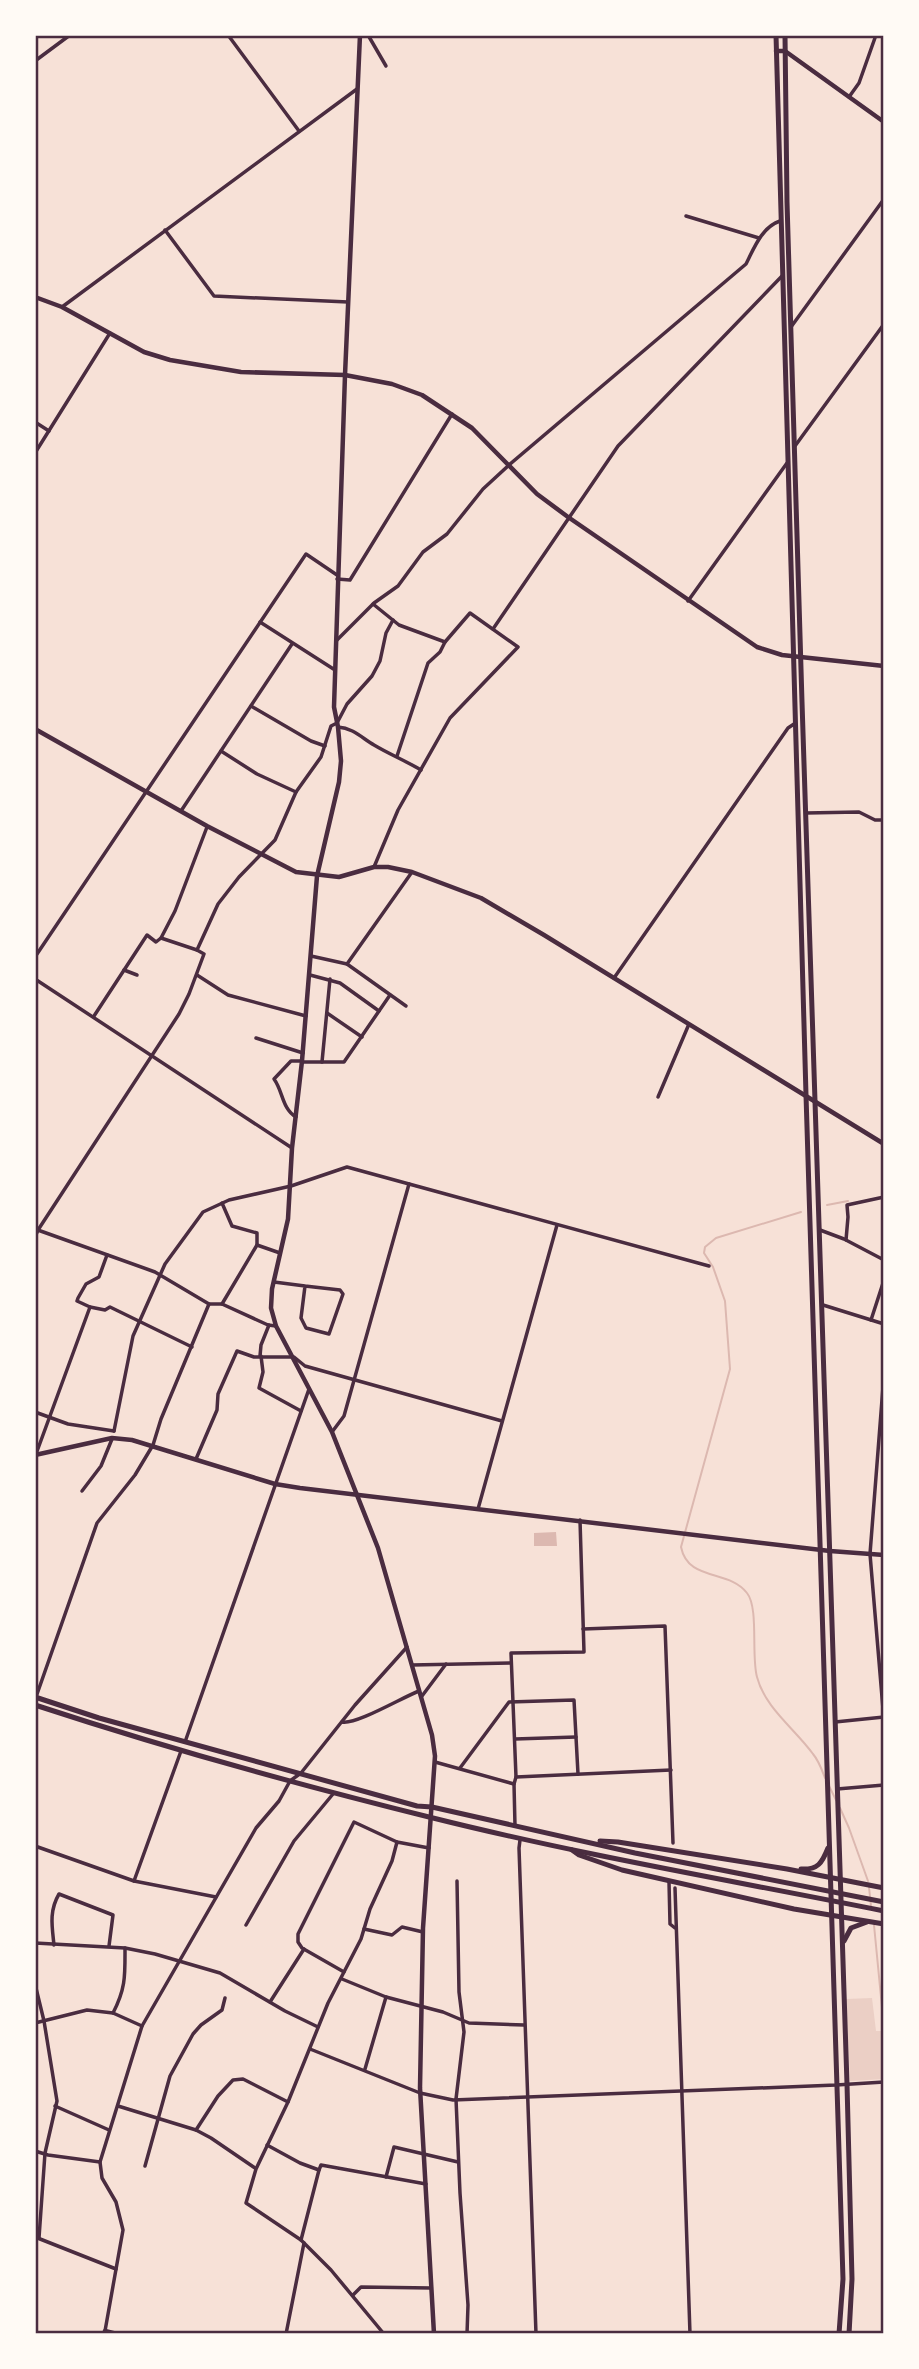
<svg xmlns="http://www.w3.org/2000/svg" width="919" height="2369" viewBox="0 0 919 2369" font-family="Manrope,sans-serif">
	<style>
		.green { fill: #ebcfc5 }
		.water { fill: #dcb8b0 }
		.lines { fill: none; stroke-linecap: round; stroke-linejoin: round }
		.stream { stroke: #dcb8b0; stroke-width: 2 }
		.minor { stroke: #4a2c40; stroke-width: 3.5 }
		.tertiary { stroke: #4a2c40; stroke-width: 4.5 }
		.secondary { stroke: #4a2c40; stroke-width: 4.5 }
		.trunk { stroke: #4a2c40; stroke-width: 5 }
		.neatline { fill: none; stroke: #4a2c40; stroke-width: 2.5 }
	</style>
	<rect width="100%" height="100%" fill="#f7e1d7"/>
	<polygon class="green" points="872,1998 876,2031 884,2031 884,2079 850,2081 846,1999"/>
	<polygon class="water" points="556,1532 557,1546 534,1546 534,1533"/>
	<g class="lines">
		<g class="stream">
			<polyline points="827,1205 848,1201"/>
			<path d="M801 1212 716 1238 705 1247 704 1253 713 1267 725 1301 730 1369 681 1547C688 1582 729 1569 747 1593 759 1608 751 1656 757 1677 765 1708 795 1729 813 1754 819 1761 822 1770 825 1778"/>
			<polyline points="829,1786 836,1800"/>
			<polyline points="840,1808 849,1828 868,1881"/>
			<polyline points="869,1887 871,1906"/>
			<polyline points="874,1925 884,2028"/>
		</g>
		<g class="minor">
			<polyline points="228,35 299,131"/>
			<polyline points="368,35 386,66"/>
			<polyline points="35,61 70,35"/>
			<polyline points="849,97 859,83 876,35"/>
			<polyline points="686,216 759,238"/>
			<polyline points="165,230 214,296 348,302"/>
			<polyline points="62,307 357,89"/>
			<polyline points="791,327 884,199"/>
			<polyline points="35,422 49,431"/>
			<polyline points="795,446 884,324"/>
			<polyline points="35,453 110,333"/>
			<polyline points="337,579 350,580 452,414"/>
			<polyline points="688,601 787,463"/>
			<polyline points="373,604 399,625 445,642"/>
			<polyline points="260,622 335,670"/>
			<polyline points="493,629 618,446 782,276"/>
			<path d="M336 641 374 603 398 586 423 552 447 534 483 489 509 465 746 264C754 248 762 227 780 221"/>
			<polyline points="251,706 311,741 325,746"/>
			<path d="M338 727C353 728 362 738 374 745 389 754 406 761 421 770"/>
			<polyline points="221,751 257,774 296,792"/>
			<polyline points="181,811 292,644"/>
			<polyline points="806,813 859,812 875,820 884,820"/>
			<polyline points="374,867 398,810 450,718 518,647 470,613 445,642 440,652 428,663 397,756"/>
			<polyline points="161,938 175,911 207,827"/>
			<polyline points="311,956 347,964 406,1006"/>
			<polyline points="35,957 306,554 337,575"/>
			<polyline points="347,964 412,872"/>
			<polyline points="124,970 137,975"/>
			<polyline points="197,975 228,995 306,1016"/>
			<polyline points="310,975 340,983 379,1011"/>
			<polyline points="614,978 788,728 794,724"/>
			<polyline points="35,979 292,1148"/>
			<polyline points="327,1013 362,1037"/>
			<polyline points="94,1016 147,935 156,942 161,938 197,950"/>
			<polyline points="256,1038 303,1053"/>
			<polyline points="302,1062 344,1062 390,995"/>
			<polyline points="322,1062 330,979"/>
			<polyline points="658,1097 689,1024"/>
			<path d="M296 1117C282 1109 283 1091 274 1079L291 1061H302"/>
			<polyline points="222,1203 232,1226 257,1233 257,1245"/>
			<polyline points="884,1222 884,1229"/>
			<polyline points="35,1229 155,1272 209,1304 222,1304 268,1325 276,1326"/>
			<polyline points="820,1230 844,1239 884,1260"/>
			<polyline points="35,1237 38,1230 179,1014 189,994 204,954 197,950 218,904 239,877 275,840 296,792 321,757 331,726 337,723 347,704 372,676 380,661 386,633 393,620"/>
			<polyline points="846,1240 848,1217 847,1205 884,1197"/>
			<polyline points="274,1282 305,1286 301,1318 306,1328 329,1334 343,1294 340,1290 305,1286"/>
			<polyline points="222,1304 257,1245 280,1253"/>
			<polyline points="823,1305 884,1324"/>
			<polyline points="90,1307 105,1310 110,1307 192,1347"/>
			<polyline points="871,1320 884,1280"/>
			<polyline points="260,1356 261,1345 269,1325"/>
			<polyline points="261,1356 263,1372 259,1388 301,1411"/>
			<polyline points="884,1374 870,1554 884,1721"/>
			<polyline points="35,1412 68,1424 114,1431"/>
			<polyline points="114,1431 133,1336 165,1264 203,1212 229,1200 291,1186 347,1167 709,1266"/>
			<polyline points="332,1432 344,1416 409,1184"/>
			<polyline points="36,1454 90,1307 77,1301 78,1298 86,1284 99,1277 107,1255"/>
			<polyline points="196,1459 217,1410 218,1394 237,1351 254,1357 294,1357 305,1366 502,1421"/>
			<polyline points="82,1491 101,1466 112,1439"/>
			<polyline points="478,1509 557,1225"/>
			<polyline points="583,1629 665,1626 673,1843"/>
			<polyline points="412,1665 511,1663"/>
			<polyline points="422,1696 446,1664"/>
			<polyline points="36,1697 97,1523 135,1475 153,1445 161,1419 209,1304"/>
			<path d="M342 1722C356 1725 401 1698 419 1691"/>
			<polyline points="835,1722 884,1717"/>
			<polyline points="515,1739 576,1737"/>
			<polyline points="185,1742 309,1389"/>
			<polyline points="435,1762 514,1784"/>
			<polyline points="460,1768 509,1702 574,1700 578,1774"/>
			<polyline points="516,1777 671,1770"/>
			<polyline points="837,1789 884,1785"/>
			<polyline points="515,1826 514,1784 516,1777 511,1653 584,1652 580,1520"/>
			<polyline points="520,1840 519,1848 536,2334"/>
			<polyline points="35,1846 134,1881 216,1897"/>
			<polyline points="134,1881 181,1751"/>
			<polyline points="457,1881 459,1992 464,2032 456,2099 460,2193 468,2305 467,2334"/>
			<polyline points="669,1882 670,1924 675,1928"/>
			<polyline points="675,1888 690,2334"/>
			<polyline points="246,1925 294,1841 333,1794"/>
			<polyline points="364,1929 392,1935 402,1927 423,1932"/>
			<polyline points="35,1943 125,1948 155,1954 220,1973 285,2011 318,2027"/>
			<path d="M54 1945C52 1926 49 1911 59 1894L113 1915 109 1946"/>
			<polyline points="344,1972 302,1948 298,1942 298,1934 354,1822 397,1842"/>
			<polyline points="342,1979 386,1997 443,2012 469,2023 524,2025"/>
			<polyline points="35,1984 44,2021 57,2101 45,2153 39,2238"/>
			<polyline points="270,2002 304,1949"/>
			<path d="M113 2013C126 1988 125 1975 125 1948"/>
			<polyline points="35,2023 87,2010 113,2013 142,2026"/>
			<polyline points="310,2049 420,2093 453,2100 836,2085 884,2082"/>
			<polyline points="365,2069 386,1997"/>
			<polyline points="55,2106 109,2130"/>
			<polyline points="118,2106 196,2130 211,2138 255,2168"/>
			<polyline points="196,2130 218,2096 233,2080 243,2079 288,2102"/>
			<polyline points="267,2145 300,2163 319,2170 321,2165 426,2184"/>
			<polyline points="35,2151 48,2155 100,2162"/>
			<polyline points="145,2166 170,2076 193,2034 201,2025 222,2010 225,1998"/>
			<polyline points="386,2177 394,2147 458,2162"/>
			<polyline points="35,2237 116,2269"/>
			<polyline points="301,2240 319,2170"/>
			<polyline points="353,2295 361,2287 431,2288"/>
			<polyline points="105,2331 123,2230 116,2202 102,2178 100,2162 142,2026 256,1828 279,1801 290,1781 301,1773 355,1705 407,1647"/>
			<polyline points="286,2334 304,2243"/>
			<polyline points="384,2334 331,2270 301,2240 246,2203 256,2169 288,2102 328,2003 361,1939 370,1909 392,1861 397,1842 429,1848"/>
		</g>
		<g class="tertiary">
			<polyline points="360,35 345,375 334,707 338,727 341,761 339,782 317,876 302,1061 292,1148 288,1219 272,1289 271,1308 276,1326 332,1432 378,1548 432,1735 435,1756 423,1928 420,2088 434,2334"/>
			<polyline points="776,51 785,51 884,122"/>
			<polyline points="35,297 62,307 144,352 170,360 241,372 345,375 392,384 422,395 472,428 537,494 568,517 757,647 782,655 884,666"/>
			<polyline points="104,2334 105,2331 117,2334"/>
		</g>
		<g class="secondary">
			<polyline points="35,729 207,826 296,872 339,877 374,867 388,867 412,872 481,898 544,935 884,1144"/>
			<polyline points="35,1455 112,1438 132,1440 275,1484 300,1488 830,1551 884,1555"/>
		</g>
		<g class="trunk">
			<polyline points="776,35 806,1095 843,2279 839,2334"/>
			<polyline points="785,35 787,202 802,702 847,2084 852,2279 849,2334"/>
			<polyline points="35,1697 99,1718 417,1806 432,1807 635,1853 884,1902"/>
			<path d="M35 1705C166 1748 299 1785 433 1818 581 1855 734 1881 884 1911"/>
			<polyline points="600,1841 618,1842 787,1869 884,1888"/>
			<polyline points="572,1850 579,1855 622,1870 794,1909 884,1924"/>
			<path d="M801 1869C818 1870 822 1863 828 1848"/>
			<polyline points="844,1941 851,1928 867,1922"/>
		</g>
	</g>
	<rect width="919" height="2369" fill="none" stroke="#fffaf5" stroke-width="74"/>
	<rect x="37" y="37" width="845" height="2295" class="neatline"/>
</svg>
